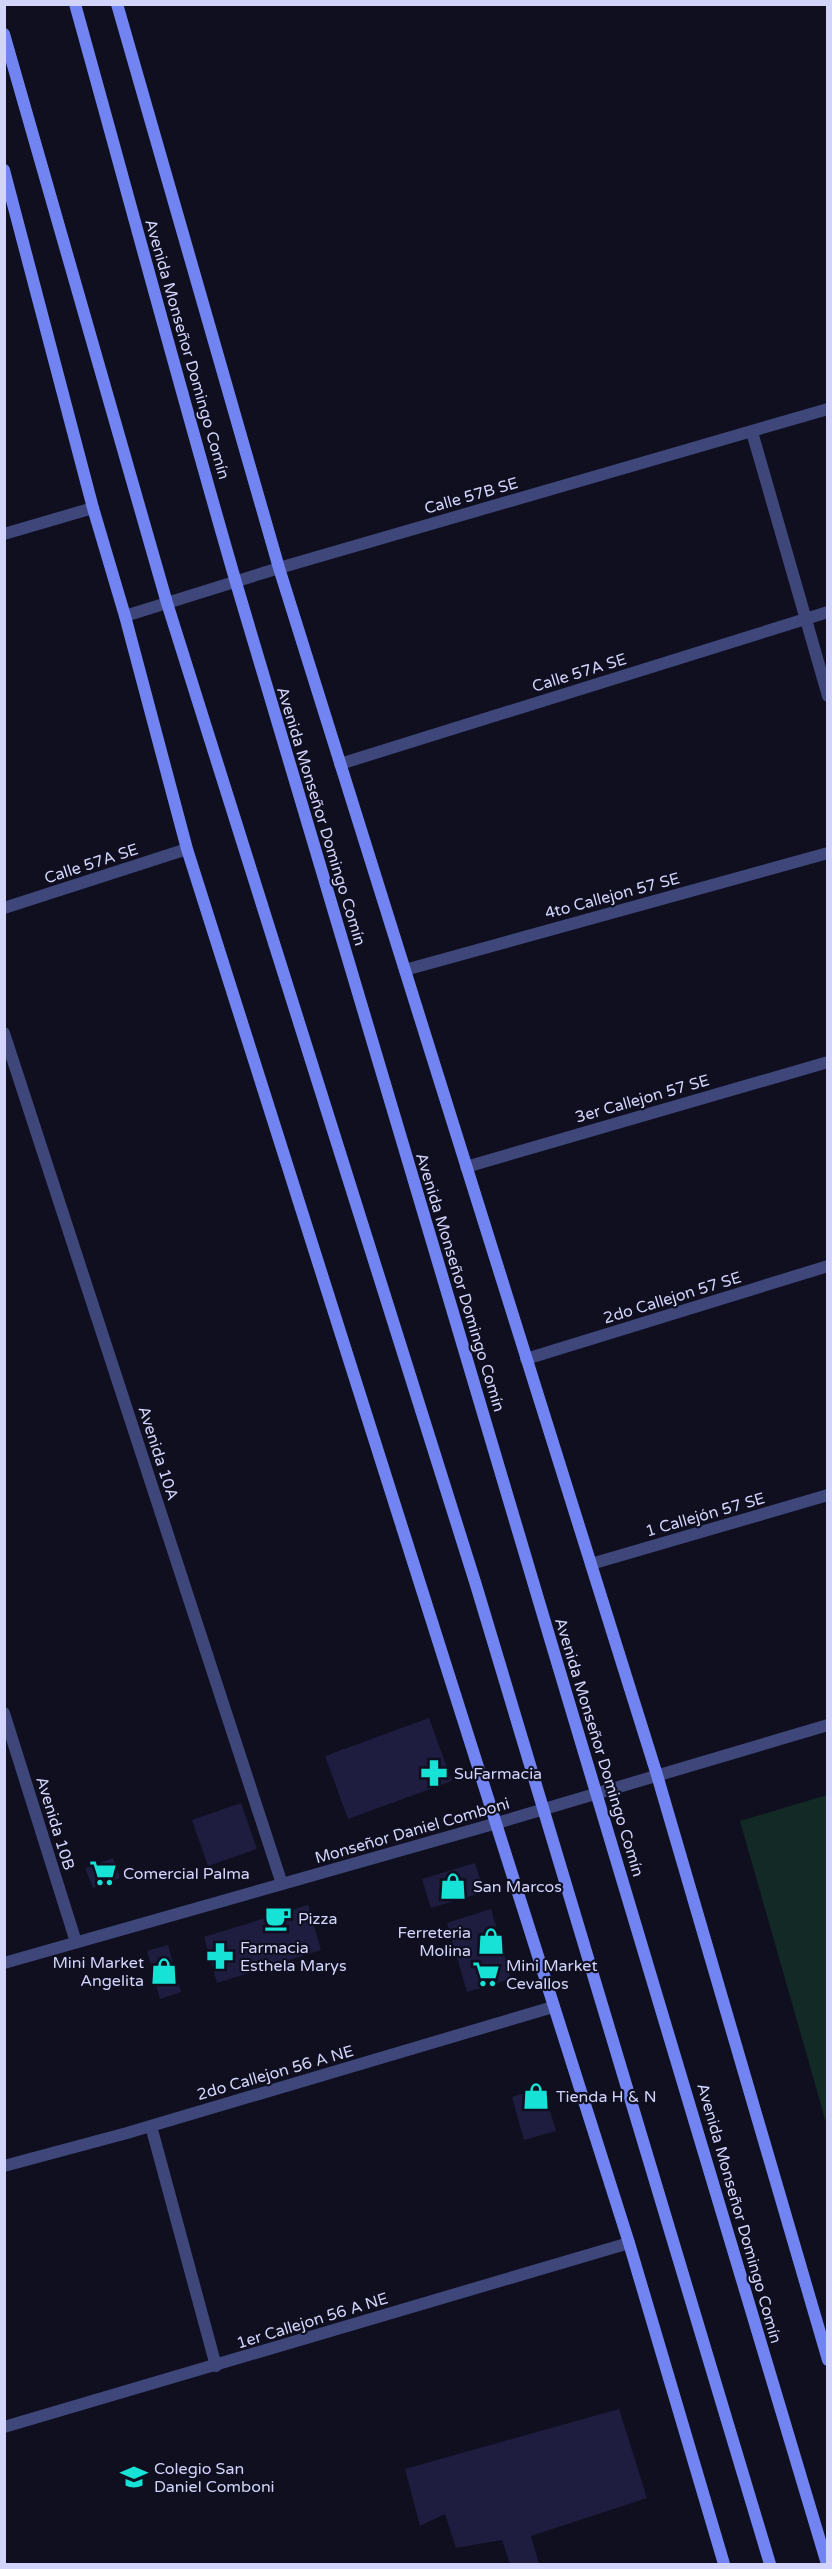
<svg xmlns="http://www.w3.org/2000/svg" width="832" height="2569" viewBox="0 0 832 2569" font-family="'Varela Round',sans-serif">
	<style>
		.green { fill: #132925 }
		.building { fill: #1e1d3f }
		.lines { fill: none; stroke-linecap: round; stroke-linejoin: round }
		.street { stroke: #3e467a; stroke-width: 12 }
		.secondary { stroke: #7284f2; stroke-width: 12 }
		.labels { text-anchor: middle; stroke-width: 4.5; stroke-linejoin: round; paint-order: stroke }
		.street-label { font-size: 16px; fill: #d2d4fb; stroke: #0f0f20 }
		.poi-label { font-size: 16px; fill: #d2d4fb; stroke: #0f0f20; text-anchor: start }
	</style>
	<rect width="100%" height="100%" fill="#0f0f20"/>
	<polygon class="green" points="827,1795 828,1795 827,2126 740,1821"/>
	<g class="building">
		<polygon points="429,1718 452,1781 348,1819 325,1756"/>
		<polygon points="241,1803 257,1849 208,1866 192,1820"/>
		<polygon points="113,1858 120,1878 93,1888 85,1868"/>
		<polygon points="475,1863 484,1892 431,1908 422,1879"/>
		<polygon points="308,1905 321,1950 217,1983 204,1937"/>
		<polygon points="491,1909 511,1979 467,1992 447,1923"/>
		<polygon points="168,1945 181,1992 160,1999 147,1951"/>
		<polygon points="543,2087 556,2131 524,2140 512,2097"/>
		<polygon points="619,2409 647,2498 531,2536 539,2564 510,2564 502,2540 456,2548 445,2514 420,2526 405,2469"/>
	</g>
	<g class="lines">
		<g class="street">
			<polyline points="752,432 828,696"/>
			<polyline points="4,534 93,508"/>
			<polyline points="125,616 279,568 828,409"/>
			<polyline points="340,764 828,612"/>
			<polyline points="4,908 187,849"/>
			<polyline points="405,970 828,853"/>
			<polyline points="4,1033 282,1884"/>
			<polyline points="466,1167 828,1062"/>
			<polyline points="526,1359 828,1266"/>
			<polyline points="591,1564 828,1495"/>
			<polyline points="4,1713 76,1942"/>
			<polyline points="4,1963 497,1823 828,1725"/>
			<polyline points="151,2126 216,2366"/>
			<polyline points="4,2166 127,2133 553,2007"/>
			<polyline points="4,2427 629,2243"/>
		</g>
		<g class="secondary">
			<path d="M75 4C129 198 181 393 237 586 429 1247 632 1904 827 2564"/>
			<polyline points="117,4 279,568 657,1775 828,2360"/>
			<polyline points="4,34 167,603 476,1585 770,2564"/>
			<polyline points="4,170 93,508 125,616 187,849 629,2243 724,2564"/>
		</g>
	</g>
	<defs>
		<symbol id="pharmacy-bare" viewBox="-9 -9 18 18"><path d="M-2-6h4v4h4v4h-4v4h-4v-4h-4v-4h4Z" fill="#16e3d5" stroke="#0f0f20" stroke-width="2.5" paint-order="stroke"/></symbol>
		<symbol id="supermarket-bare" viewBox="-9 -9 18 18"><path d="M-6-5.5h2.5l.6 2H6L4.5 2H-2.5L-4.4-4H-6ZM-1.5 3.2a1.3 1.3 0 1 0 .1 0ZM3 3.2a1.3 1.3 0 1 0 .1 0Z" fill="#16e3d5" stroke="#0f0f20" stroke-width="2.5" paint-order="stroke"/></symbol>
		<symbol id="shop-bare" viewBox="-9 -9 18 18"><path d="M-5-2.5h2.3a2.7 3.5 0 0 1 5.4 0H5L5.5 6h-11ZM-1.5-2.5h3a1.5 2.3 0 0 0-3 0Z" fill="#16e3d5" stroke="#0f0f20" stroke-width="2.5" paint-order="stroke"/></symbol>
		<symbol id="cafe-bare" viewBox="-9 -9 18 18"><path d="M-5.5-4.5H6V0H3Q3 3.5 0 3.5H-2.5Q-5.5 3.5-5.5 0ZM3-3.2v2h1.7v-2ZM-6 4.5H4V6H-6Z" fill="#16e3d5" stroke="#0f0f20" stroke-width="2.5" paint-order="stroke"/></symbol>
		<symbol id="school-bare" viewBox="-9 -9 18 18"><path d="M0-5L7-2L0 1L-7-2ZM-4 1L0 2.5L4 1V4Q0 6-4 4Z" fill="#16e3d5" stroke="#0f0f20" stroke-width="2.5" paint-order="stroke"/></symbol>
	</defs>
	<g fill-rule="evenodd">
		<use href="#pharmacy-bare" x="415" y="1754" width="38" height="38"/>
		<use href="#supermarket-bare" x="84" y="1854" width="38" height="38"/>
		<use href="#shop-bare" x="434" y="1867" width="38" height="38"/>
		<use href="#cafe-bare" x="259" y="1899" width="38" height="38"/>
		<use href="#shop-bare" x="472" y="1922" width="38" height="38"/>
		<use href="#pharmacy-bare" x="201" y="1937" width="38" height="38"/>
		<use href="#shop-bare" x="145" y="1952" width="38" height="38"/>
		<use href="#supermarket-bare" x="467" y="1955" width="38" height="38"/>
		<use href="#shop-bare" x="517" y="2077" width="38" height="38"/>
		<use href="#school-bare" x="115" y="2458" width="38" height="38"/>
	</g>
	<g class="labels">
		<g class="street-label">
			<text transform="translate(188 349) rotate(74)" y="6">Avenida Monseñor Domingo Comín</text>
			<text transform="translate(471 495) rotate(-16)" y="6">Calle 57B SE</text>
			<text transform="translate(579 672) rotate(-17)" y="6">Calle 57A SE</text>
			<text transform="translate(322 816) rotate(73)" y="6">Avenida Monseñor Domingo Comín</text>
			<text transform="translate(91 863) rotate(-18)" y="6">Calle 57A SE</text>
			<text transform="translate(612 895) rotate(-15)" y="6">4to Callejon 57 SE</text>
			<text transform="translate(642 1098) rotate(-16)" y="6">3er Callejon 57 SE</text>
			<text transform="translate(461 1282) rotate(73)" y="6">Avenida Monseñor Domingo Comín</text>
			<text transform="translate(672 1297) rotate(-17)" y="6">2do Callejon 57 SE</text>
			<text transform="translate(159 1453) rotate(72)" y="6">Avenida 10A</text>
			<text transform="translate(705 1514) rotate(-16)" y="6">1 Callejón 57 SE</text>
			<text transform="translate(600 1747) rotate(73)" y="6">Avenida Monseñor Domingo Comín</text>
			<text transform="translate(56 1823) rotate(73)" y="6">Avenida 10B</text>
			<text transform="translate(412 1830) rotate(-16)" y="6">Monseñor Daniel Comboni</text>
			<text transform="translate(275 2072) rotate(-16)" y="6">2do Callejon 56 A NE</text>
			<text transform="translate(740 2213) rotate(74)" y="6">Avenida Monseñor Domingo Comín</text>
			<text transform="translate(312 2320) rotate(-17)" y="6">1er Callejon 56 A NE</text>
		</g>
		<g class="poi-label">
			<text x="454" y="1779">SuFarmacia</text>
			<text x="123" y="1879">Comercial Palma</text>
			<text x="473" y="1892">San Marcos</text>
			<text x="298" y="1924">Pizza</text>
			<text x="471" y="1938" text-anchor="end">Ferreteria<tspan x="471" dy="18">Molina</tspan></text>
			<text x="240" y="1953">Farmacia<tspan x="240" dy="18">Esthela Marys</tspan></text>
			<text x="144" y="1968" text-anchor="end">Mini Market<tspan x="144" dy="18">Angelita</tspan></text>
			<text x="506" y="1971">Mini Market<tspan x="506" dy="18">Cevallos</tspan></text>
			<text x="556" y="2102">Tienda H &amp; N</text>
			<text x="154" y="2474">Colegio San<tspan x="154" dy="18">Daniel Comboni</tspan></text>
		</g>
	</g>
	<rect width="832" height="2569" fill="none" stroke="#d2d4fb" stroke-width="12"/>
</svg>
